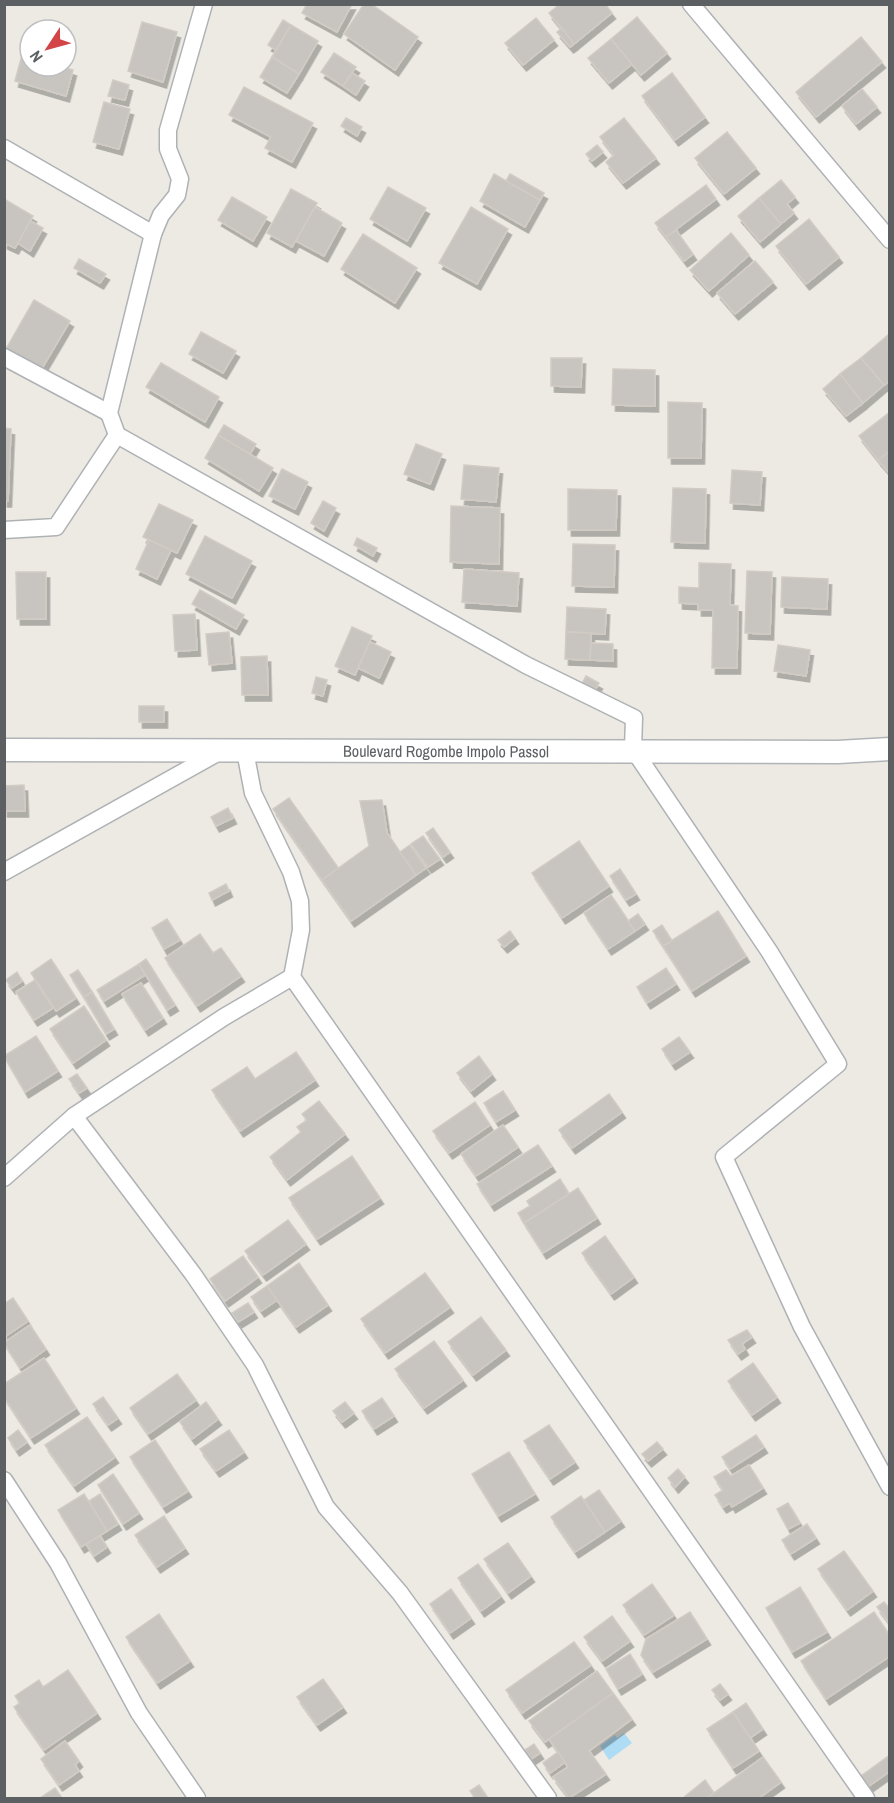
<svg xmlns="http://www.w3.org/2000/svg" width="894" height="1803" viewBox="0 0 894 1803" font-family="'Archivo Narrow',sans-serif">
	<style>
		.water { fill: #addcf4 }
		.building { fill: #c8c5c1; stroke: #d1cbc3; stroke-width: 1.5; filter: url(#shadow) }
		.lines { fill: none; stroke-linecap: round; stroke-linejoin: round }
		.street-casing { stroke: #afb2b5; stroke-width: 19 }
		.secondary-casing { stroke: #b1b4b7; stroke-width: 25 }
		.street { stroke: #fff; stroke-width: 16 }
		.secondary { stroke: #fff; stroke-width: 22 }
		.labels { text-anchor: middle; stroke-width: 5; stroke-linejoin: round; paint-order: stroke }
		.street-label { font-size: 16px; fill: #5c6063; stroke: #fff }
	</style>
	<defs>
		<filter id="shadow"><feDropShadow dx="3.5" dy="6" stdDeviation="0" flood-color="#0004"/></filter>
	</defs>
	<rect width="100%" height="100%" fill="#edeae4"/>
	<polygon class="water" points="624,1733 632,1743 609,1760 600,1746 615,1735 617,1738"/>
	<g class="building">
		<polygon points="307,4 352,4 337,32 302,13"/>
		<polygon points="364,4 371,4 418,37 395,70 344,34"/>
		<polygon points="560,4 605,4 612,13 574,44 549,13"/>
		<polygon points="637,17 667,53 641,75 611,39"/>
		<polygon points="536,18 554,40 523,65 505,43"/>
		<polygon points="283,20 291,25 276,50 268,45"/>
		<polygon points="142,22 177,32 163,82 128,71"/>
		<polygon points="291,25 318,41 299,74 272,57"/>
		<polygon points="562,28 574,44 570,47 557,32"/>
		<polygon points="861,37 882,62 816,117 796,92"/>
		<polygon points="611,39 632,64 609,83 588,58"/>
		<polygon points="334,53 356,67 343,86 321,72"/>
		<polygon points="22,55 30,57 30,66 60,66 73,70 66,96 15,81"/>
		<polygon points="272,57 299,74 287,93 260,77"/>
		<polygon points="352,73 365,81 356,95 343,86"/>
		<polygon points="672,73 705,117 675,140 642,96"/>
		<polygon points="113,80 129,85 125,100 108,96"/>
		<polygon points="244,87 313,123 292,162 265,148 271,137 229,115"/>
		<polygon points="862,89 877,107 856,124 842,106"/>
		<polygon points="104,102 130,109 119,149 93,142"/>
		<polygon points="346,118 362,127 357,136 341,126"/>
		<polygon points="624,118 656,158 623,183 606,162 614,155 600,137"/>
		<polygon points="727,132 756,168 724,194 695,158"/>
		<polygon points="597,145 603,152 592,161 586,154"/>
		<polygon points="494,174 540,200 525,227 480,201"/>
		<polygon points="510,174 544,193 540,200 506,181"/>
		<polygon points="781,180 795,197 787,204 794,213 781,224 759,198"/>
		<polygon points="706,185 716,199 666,237 655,223"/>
		<polygon points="388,187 426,208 407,241 370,219"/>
		<polygon points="291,189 317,203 292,247 267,233"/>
		<polygon points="232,197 267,217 253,241 218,220"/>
		<polygon points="759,198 781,224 760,242 738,216"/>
		<polygon points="4,199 33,216 15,248 4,243"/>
		<polygon points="315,207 342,223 324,256 296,241"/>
		<polygon points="471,207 508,229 477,284 439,263"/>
		<polygon points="809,219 839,257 806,284 776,246"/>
		<polygon points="30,221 43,228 30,251 18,243"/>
		<polygon points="676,230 693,254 684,261 666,237"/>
		<polygon points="731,233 749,255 709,291 690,270"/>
		<polygon points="363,234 417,268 395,303 341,269"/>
		<polygon points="79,259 106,274 100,283 74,268"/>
		<polygon points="755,261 773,282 735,314 717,293"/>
		<polygon points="34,300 70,321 41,370 6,349"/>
		<polygon points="201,332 236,351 223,373 189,354"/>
		<polygon points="888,335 890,381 884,385 861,358"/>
		<polygon points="551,358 582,358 581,387 551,386"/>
		<polygon points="861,358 884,385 863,403 840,374"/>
		<polygon points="161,363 219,397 205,422 146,387"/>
		<polygon points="613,369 655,370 655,406 612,405"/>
		<polygon points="840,374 863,403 846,416 823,389"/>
		<polygon points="668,402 702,403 701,458 668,458"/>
		<polygon points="890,412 890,451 878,460 859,436"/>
		<polygon points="224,425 256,444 250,454 218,435"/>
		<polygon points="4,428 11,429 8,501 4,501"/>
		<polygon points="218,435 273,468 259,491 205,458"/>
		<polygon points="416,444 442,454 430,484 404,474"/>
		<polygon points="890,451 890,474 878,460"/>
		<polygon points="464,465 499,468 496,502 461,499"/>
		<polygon points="282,469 308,482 295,509 269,496"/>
		<polygon points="732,470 762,472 760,505 730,503"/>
		<polygon points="673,488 706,489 705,543 671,542"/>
		<polygon points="568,489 617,490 616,530 568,530"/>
		<polygon points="323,501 336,508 324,531 311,523"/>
		<polygon points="159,504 193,520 177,553 143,537"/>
		<polygon points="451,506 500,508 499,564 450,562"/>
		<polygon points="205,536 252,561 232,598 186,574"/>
		<polygon points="357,538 377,548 373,556 354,545"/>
		<polygon points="149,540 171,550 157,579 136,569"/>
		<polygon points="573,544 615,545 614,587 572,586"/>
		<polygon points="699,563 731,564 730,605 738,606 737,668 712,668 713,610 698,610 698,604 679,603 679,587 699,588"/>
		<polygon points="464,569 519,573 517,606 462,602"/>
		<polygon points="747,571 772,572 770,634 745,633"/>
		<polygon points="16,572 46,572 46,619 17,619"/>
		<polygon points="782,577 828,579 827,609 781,607"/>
		<polygon points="200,590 244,615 236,629 192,604"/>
		<polygon points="567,607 606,609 605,634 566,632"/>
		<polygon points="195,614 197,650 175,651 173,615"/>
		<polygon points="352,627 372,636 355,675 335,666"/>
		<polygon points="229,632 232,663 209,665 206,634"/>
		<polygon points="566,632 591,633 590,660 565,659"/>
		<polygon points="370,642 391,652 379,678 358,668"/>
		<polygon points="591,643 613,644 613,661 590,660"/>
		<polygon points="778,645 810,650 806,676 774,671"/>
		<polygon points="267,656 268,695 242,695 241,657"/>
		<polygon points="586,676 599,683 595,690 582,684"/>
		<polygon points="316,677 327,680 323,696 312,693"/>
		<rect x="139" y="706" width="25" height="16"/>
		<polygon points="24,785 25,811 4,811 4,786"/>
		<polygon points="289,798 339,869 322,880 273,809"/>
		<polygon points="382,800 387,833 416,875 351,921 322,880 369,846 360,801"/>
		<polygon points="228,808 233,818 216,826 211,817"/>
		<polygon points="433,828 450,852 443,857 426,833"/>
		<polygon points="423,836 440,859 428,867 411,844"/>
		<polygon points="579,841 609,886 562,918 532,873"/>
		<polygon points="410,845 426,868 416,875 400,852"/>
		<polygon points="620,869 636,894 626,900 610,876"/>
		<polygon points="226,884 229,891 212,900 209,893"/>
		<polygon points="611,895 635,931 608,949 584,913"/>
		<polygon points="718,911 746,956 692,991 663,946"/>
		<polygon points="638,914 645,924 635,931 628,921"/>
		<polygon points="167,919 180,940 164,949 152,928"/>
		<polygon points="662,925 672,941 663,946 653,931"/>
		<polygon points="510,931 515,938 504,947 498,940"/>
		<polygon points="200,934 213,953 221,948 241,976 197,1006 165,958"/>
		<polygon points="51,959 76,998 56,1011 31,973"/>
		<polygon points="146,959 175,1005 167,1010 139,964"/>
		<polygon points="139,964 145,975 104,1001 97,990"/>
		<polygon points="666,968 676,984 647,1003 637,987"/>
		<polygon points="78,970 92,992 84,997 70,975"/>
		<polygon points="17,972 22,981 12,988 6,980"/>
		<polygon points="35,980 53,1008 34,1020 16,992"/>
		<polygon points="141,983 163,1018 145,1030 122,994"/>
		<polygon points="92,992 114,1029 106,1034 84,997"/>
		<polygon points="84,1006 106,1040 73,1063 50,1029"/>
		<polygon points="36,1036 58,1071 25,1092 4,1056"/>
		<polygon points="679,1037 690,1052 672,1064 662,1049"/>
		<polygon points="296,1052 315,1080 240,1131 212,1090 247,1067 255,1079"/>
		<polygon points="479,1056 492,1074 471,1091 457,1073"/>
		<polygon points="77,1074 87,1088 79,1093 69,1079"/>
		<polygon points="503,1091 515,1110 496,1122 484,1103"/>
		<polygon points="609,1094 622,1112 572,1148 559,1130"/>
		<polygon points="319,1101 345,1134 287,1180 270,1157 301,1132 297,1127 307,1120 302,1114"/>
		<polygon points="475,1102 490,1125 449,1153 433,1131"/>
		<polygon points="503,1125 518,1147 476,1176 461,1154"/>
		<polygon points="538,1145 552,1166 491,1205 477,1184"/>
		<polygon points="352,1156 380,1198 317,1239 289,1198"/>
		<polygon points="560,1179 569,1194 524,1223 518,1213 530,1206 527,1201"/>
		<polygon points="578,1188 597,1218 543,1253 524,1223"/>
		<polygon points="288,1220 306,1244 263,1275 245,1251"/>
		<polygon points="605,1236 634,1277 611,1294 582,1253"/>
		<polygon points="243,1256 258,1277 225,1301 210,1279"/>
		<polygon points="299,1263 328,1305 296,1327 267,1286"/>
		<polygon points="425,1273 450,1307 385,1353 361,1319"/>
		<polygon points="267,1286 277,1300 261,1311 251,1297"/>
		<polygon points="13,1298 28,1321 4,1337 4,1304"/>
		<polygon points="248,1303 254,1312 238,1322 232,1313"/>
		<polygon points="481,1317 506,1350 473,1375 448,1342"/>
		<polygon points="30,1325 46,1349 20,1368 4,1343"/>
		<polygon points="747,1330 752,1337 742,1344 745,1349 738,1354 728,1340"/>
		<polygon points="434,1341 463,1380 424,1408 395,1369"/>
		<polygon points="44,1358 76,1408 31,1438 4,1397 4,1384"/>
		<polygon points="753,1363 777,1397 752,1415 728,1381"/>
		<polygon points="177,1374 196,1400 148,1434 130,1408"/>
		<polygon points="103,1397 118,1418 108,1425 93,1404"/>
		<polygon points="382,1398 394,1416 374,1429 362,1411"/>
		<polygon points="206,1402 218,1419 192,1439 180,1422"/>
		<polygon points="345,1402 354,1413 342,1422 333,1411"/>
		<polygon points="87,1417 115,1457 74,1486 45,1445"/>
		<polygon points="549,1425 575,1462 550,1479 524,1441"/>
		<polygon points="18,1430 27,1442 16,1450 8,1438"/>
		<polygon points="229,1430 244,1452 216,1471 200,1449"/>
		<polygon points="756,1435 764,1447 730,1469 722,1457"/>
		<polygon points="155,1440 188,1491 163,1507 130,1457"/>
		<polygon points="657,1442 663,1449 648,1461 642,1454"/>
		<polygon points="509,1452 535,1494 498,1516 472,1474"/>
		<polygon points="749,1465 763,1488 732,1507 730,1503 723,1507 715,1495 723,1490 714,1477 726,1470 731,1476"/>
		<polygon points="678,1469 685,1477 675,1487 668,1478"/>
		<polygon points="113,1474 139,1513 123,1524 98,1485"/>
		<polygon points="599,1490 621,1521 605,1532 584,1500"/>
		<polygon points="84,1494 107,1531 81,1547 58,1510"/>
		<polygon points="100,1494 118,1524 107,1531 89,1501"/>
		<polygon points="581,1496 605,1532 575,1552 551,1517"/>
		<polygon points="788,1503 800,1523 788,1529 777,1509"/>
		<polygon points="164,1516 185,1548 157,1567 135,1535"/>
		<polygon points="807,1524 816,1538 791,1554 782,1540"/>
		<polygon points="100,1536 107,1547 94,1556 86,1544"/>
		<polygon points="508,1543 531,1576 508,1593 484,1559"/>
		<polygon points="844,1551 873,1591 847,1610 818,1569"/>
		<polygon points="478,1564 501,1596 481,1611 458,1578"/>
		<polygon points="652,1584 674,1615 644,1635 623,1605"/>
		<polygon points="800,1587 827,1632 792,1652 766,1608"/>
		<polygon points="451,1589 471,1618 450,1633 430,1604"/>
		<polygon points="884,1602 890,1609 890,1624 877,1607"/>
		<polygon points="690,1612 707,1639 653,1672 641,1655 646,1639"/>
		<polygon points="874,1612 890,1636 890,1656 826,1699 801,1661"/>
		<polygon points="159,1614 190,1661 157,1683 126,1637"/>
		<polygon points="612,1616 630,1641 602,1661 584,1637"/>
		<polygon points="574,1642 591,1665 522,1713 506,1690"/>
		<polygon points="630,1654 642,1674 618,1689 606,1669"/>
		<polygon points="68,1670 97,1713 44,1750 14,1707 20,1703 15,1696 39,1680 43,1687"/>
		<polygon points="597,1671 613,1693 545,1742 529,1721"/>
		<polygon points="323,1679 343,1707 317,1725 297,1697"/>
		<polygon points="720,1684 728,1694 720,1700 712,1690"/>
		<polygon points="613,1693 632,1719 589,1751 606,1774 569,1798 553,1777 568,1767 549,1739"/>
		<polygon points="746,1703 763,1729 750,1738 733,1712"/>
		<polygon points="733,1712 759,1751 733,1768 707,1729"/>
		<polygon points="65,1741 79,1761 75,1765 79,1771 59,1785 41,1759"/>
		<polygon points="534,1744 540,1753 531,1759 525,1750"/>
		<polygon points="558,1752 565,1762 550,1773 543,1763"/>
		<polygon points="890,1755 890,1771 869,1786 861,1776"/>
		<polygon points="763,1757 781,1782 759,1798 707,1798"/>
		<polygon points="705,1780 714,1793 707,1798 683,1798"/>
		<polygon points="479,1785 488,1798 475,1798 470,1791"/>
		<polygon points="55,1788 62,1798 40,1798"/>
	</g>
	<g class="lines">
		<defs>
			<g id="street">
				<polyline points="204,4 168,130 168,149 180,179 177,195 161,215 153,234 109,413 117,435 526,665 634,718 633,749 769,951 838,1064 724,1157 802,1327 890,1487"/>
				<polyline points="691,4 890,240"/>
				<polyline points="4,148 153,234"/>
				<polyline points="4,357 109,413"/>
				<polyline points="4,530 56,527 117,435"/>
				<polyline points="245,751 253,793 291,872 300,901 301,930 292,977 866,1798"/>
				<polyline points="4,872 219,752"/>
				<polyline points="74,1116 193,1274 255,1365 326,1507 400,1593 548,1798"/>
				<polyline points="4,1178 74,1116 224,1017 292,977"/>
				<polyline points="4,1480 58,1563 139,1713 197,1798"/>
			</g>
			<g id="secondary">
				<path id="s1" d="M4 750 838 752 890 749"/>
			</g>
		</defs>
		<use href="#street" class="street-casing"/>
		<use href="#secondary" class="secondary-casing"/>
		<use href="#street" class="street"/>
		<use href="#secondary" class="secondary"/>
	</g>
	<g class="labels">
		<g class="street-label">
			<text dy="6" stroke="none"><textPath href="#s1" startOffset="442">Boulevard Rogombe Impolo Passol</textPath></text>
		</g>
	</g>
	<rect width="894" height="1803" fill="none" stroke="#5c6063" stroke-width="12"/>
	<g transform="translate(48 48) rotate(234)"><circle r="28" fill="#ffffff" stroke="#bebfc1" stroke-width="1.5"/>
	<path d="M0-4.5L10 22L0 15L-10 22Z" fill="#d34447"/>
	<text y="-9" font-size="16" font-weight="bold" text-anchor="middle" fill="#5c6063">N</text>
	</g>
</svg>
